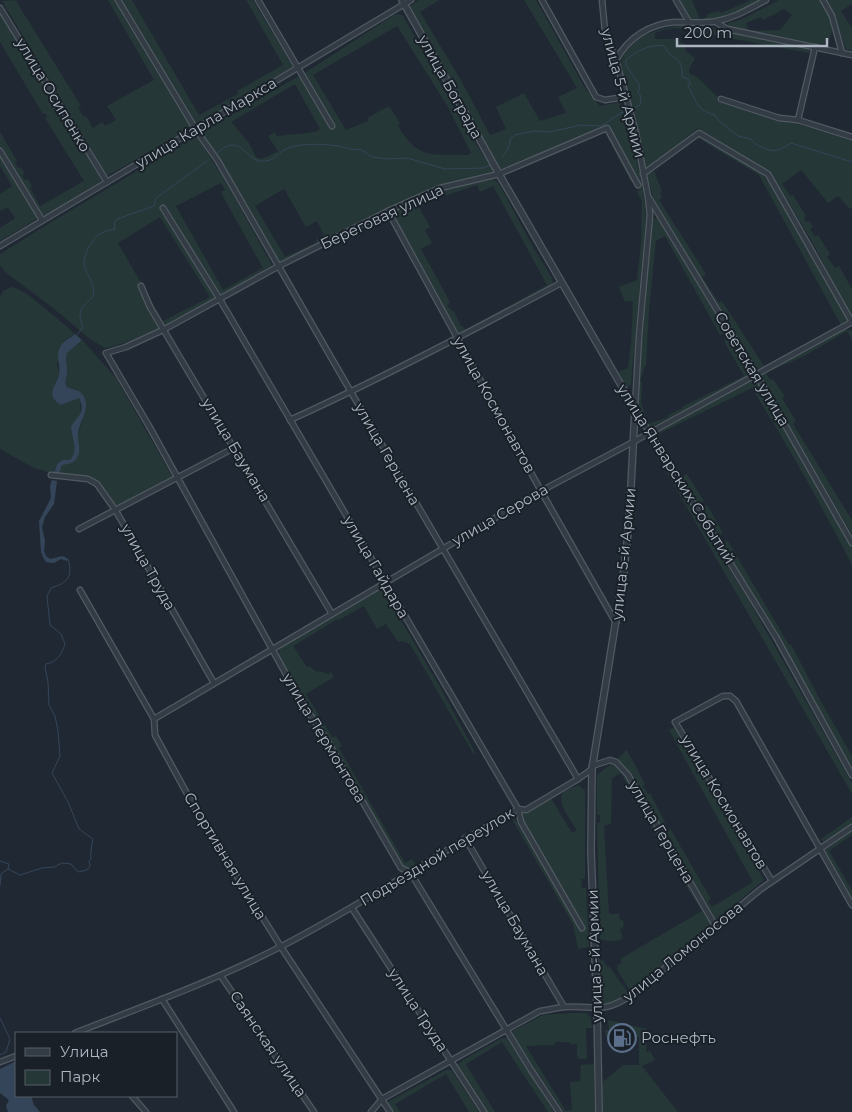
<svg xmlns="http://www.w3.org/2000/svg" width="852" height="1112" viewBox="0 0 852 1112" font-family="Montserrat,sans-serif">
	<style>
		.green { fill: #253736; fill-rule: evenodd }
		.water { fill: #354559 }
		.lines { fill: none; stroke-linecap: round; stroke-linejoin: round }
		.stream { stroke: #354559; stroke-width: 1 }
		.minor-casing { stroke: #515962; stroke-width: 7 }
		.tertiary-casing { stroke: #515962; stroke-width: 8 }
		.minor { stroke: #333b44; stroke-width: 4.5 }
		.tertiary { stroke: #333b44; stroke-width: 5.5 }
		.labels { text-anchor: middle; stroke-width: 4; stroke-linejoin: round; paint-order: stroke }
		.street-label { font-size: 15px; fill: #adb6c1; stroke: #192028 }
		.poi-label { font-size: 15px; fill: #adb6c1; stroke: #192028; text-anchor: start }
	</style>
	<rect width="100%" height="100%" fill="#202933"/>
	<g class="green">
		<polygon points="17,0 16,1 81,106 78,108 84,117 86,116 93,128 102,122 105,126 116,120 107,106 154,80 108,0 116,0 191,128 107,176 2,1"/>
		<polygon points="122,0 132,0 199,115 238,94 237,91 283,65 246,0 253,0 293,67 200,124 196,124"/>
		<path d="M419 0H439L420 12 462 82 490 135 506 129 496 107 524 93 540 121 566 113 558 97 577 88 524 0H536L585 88 600 106 621 102C631 139 644 179 646 218L631 384 628 388 618 372 628 368 631 343 633 301 625 302 619 287 637 280 641 242 642 201 637 192 639 190 633 181 631 182 605 132 527 165 524 159 506 168H500L409 7Z"/>
		<path d="M680 0H692L700 19 707 17V14L719 11 721 13 751 0H763C741 11 716 25 691 19Z"/>
		<path d="M779 0H820C828 13 837 27 828 42L818 45 728 28V23L742 19ZM784 9 792 15 780 30 749 31 746 23 761 17 763 20Z"/>
		<polygon points="825,0 852,0 852,4 841,11 852,28 852,51 846,49 834,16"/>
		<polygon points="0,13 72,129 102,180 47,215 43,215 39,212 0,147 0,132 17,161 15,162 18,168 21,167 25,174 22,175 25,180 28,179 32,187 30,188 40,206 84,181 45,118 47,117 45,113 43,114 0,42"/>
		<path d="M398 14 403 16 463 124 493 170 492 172 441 184 280 265 201 132 306 72 394 15ZM397 26 448 107 471 153 467 155C431 154 418 160 398 126L400 123 389 106 367 118 368 121 346 130 313 75ZM295 84 320 129 315 132 277 136 275 132 268 136 278 151 262 159 256 157 249 143 231 122ZM284 189 306 227 317 221 324 235 316 240 317 242 285 257 255 206Z"/>
		<path d="M680 26 715 28 811 47 809 53 676 28 663 30 655 33V39H674L687 45 685 48 686 51 695 58 689 70 690 74 697 77 718 97 717 101 772 119 794 123 852 139V207L850 209 838 196 828 203 801 170 782 184 791 196 793 195 806 216 804 217 806 222 809 221 813 227 810 229 815 237 818 235 830 254 827 257 835 268 839 266 852 289V318L811 240 771 174 764 169 698 128 655 164 646 167 621 71C620 39 654 29 680 26Z"/>
		<path d="M196 136 222 175 272 265C240 284 209 302 177 319 154 331 131 343 105 348L90 339 53 308 5 272 0 265V254L53 221ZM221 183 225 190 221 192 226 202 263 268 223 290 176 206ZM160 217 210 297 163 321 118 243Z"/>
		<polygon points="700,137 761,172 779,196 848,318 847,323 842,327 759,175 698,138"/>
		<polygon points="0,156 37,217 35,220 0,241 0,228 15,218 8,207 0,211 0,194 12,186 0,166"/>
		<polygon points="654,171 662,191 660,193 662,198 659,200 706,274 702,277 719,303 722,301 764,366 756,370 654,201 647,174"/>
		<path d="M493 179 498 182 533 247 552 278 553 285 459 337 417 263 391 213 448 187ZM477 185 480 192 493 186 547 285 465 330 463 326H461L454 311H452L447 305 450 302 421 249 432 243 425 230 430 227 419 207 423 205V203Z"/>
		<path d="M657 217 752 374 648 429 639 413 637 399 652 220ZM665 236 720 335 723 334 726 340 724 341 744 376 682 407 683 408 668 415V417L648 424 641 403 642 381H640L645 366H646L649 310 656 241Z"/>
		<path d="M11 287C24 287 64 325 75 334L64 341 57 364 59 374 54 385 61 405 76 398 80 399 81 416C61 433 85 446 70 460H62L57 464 54 474 34 468 0 449V297L3 291Z"/>
		<polygon points="844,328 852,331 852,340 847,331 806,355 766,373 770,380 773,379 785,396 782,398 796,421 793,424 852,520 852,535 760,376"/>
		<path d="M82 340 116 378 173 478 171 480 118 506 114 505C94 475 94 477 59 475L62 465 74 462 78 435 86 408V403L77 390 66 386C65 381 66 379 67 374 68 367 65 361 67 353Z"/>
		<path d="M750 381H754L758 383 852 547V565C821 504 788 446 752 388L656 435 681 477 687 474 704 501 701 503 703 507 707 505 723 533 720 535 724 542 728 541 789 645 791 644 819 698 852 756V771L777 636 653 435Z"/>
		<polygon points="658,451 678,488 748,599 852,783 852,794 655,452"/>
		<polygon points="382,590 385,593 440,687 475,752 474,755 410,644 402,641 398,642 386,624 377,629 364,606 339,620 338,619 293,646 307,667 309,666 317,672 319,671 328,674 331,672 334,677 306,694 333,738 336,736 342,746 339,748 405,863 412,859 416,865 408,868 401,864 327,736 287,673 279,656 279,651 283,646 378,591"/>
		<polygon points="675,727 764,880 716,920 649,805 628,772 616,760 627,750 645,784 643,786 648,794 650,793 669,830 671,830 711,899 708,901 712,907 753,882 669,730"/>
		<path d="M611 764 617 765 625 772 712 923 633 989H629L617 969 618 965 622 962 620 959 702 911 671 862 621 773 612 778 611 824 604 826 609 914H619L620 920H623L624 926 620 930 623 938C617 943 606 941 600 939L597 823 600 822V815H597V775Z"/>
		<path d="M579 785 585 791V879H581L582 888H586L589 947 578 949 573 924 513 821 515 819 556 889 561 886 520 816 551 798 572 833 577 830C571 820 555 802 564 791Z"/>
		<polygon points="852,817 852,823 823,842 821,839"/>
		<polygon points="852,831 852,835 829,851 852,890 852,901 824,851"/>
		<polygon points="603,960 607,967 609,966 628,993 613,1003 603,1003 599,996 597,963"/>
		<polygon points="571,1013 586,1013 591,1018 592,1028 586,1028 587,1059 579,1059 577,1056 577,1044 570,1044 569,1042 555,1042 555,1045 526,1046 566,1111 572,1110 570,1082 580,1081 581,1065 594,1064 595,1112 564,1112 512,1035 513,1031 543,1015"/>
		<polygon points="608,1020 647,1029 646,1052 650,1051 655,1060 642,1066 678,1112 602,1112 602,1086 604,1081 623,1065 639,1065 639,1037 635,1037 634,1030 612,1028 609,1036 606,1036 605,1030 609,1030"/>
		<polygon points="506,1038 509,1040 554,1112 548,1112 502,1042 466,1064 495,1112 483,1112 458,1072 458,1064 463,1060 500,1039"/>
		<polygon points="448,1069 452,1071 479,1112 469,1112 446,1074 395,1104 400,1112 392,1112 386,1103"/>
	</g>
	<g class="water">
		<path d="M75 334 82 340 67 353C65 361 68 367 67 374 66 379 65 381 66 386 71 390 78 388 83 395 92 409 78 422 78 436 78 443 81 450 78 456 75 463 70 464 62 465L59 475 54 474 57 464 62 460H70C79 450 72 439 71 427 78 414 86 414 79 398L61 405C44 395 57 385 59 374 61 364 55 358 60 347 63 341 70 338 75 334Z"/>
		<polygon points="52,480 57,481 54,504 45,517 42,527 45,541 44,551 46,556 50,559 63,556 68,559 67,561 61,559 54,563 46,562 44,559 41,552 39,521 51,498 50,486"/>
		<polygon points="16,1061 16,1096 31,1096 34,1105 40,1112 8,1112 6,1106 9,1100 0,1093 0,1069"/>
	</g>
	<g class="lines">
		<g class="stream">
			<path d="M632 109 640 105 641 96 638 93 640 86 626 65V60C634 52 652 43 664 46 673 63 683 54 682 77L688 79 691 84H688V86C697 100 694 109 715 115L718 120 738 136 751 139C754 144 756 144 761 147 774 153 779 151 791 143L852 162"/>
			<path d="M217 153C240 132 244 158 260 161 276 163 278 150 291 147 305 143 323 144 338 146 345 147 352 151 360 149L372 157 388 159 407 158 445 169 483 168 490 165"/>
			<polyline points="502,157 508,149 511,138 515,135 534,131 550,132 580,125 601,126 621,113 628,110"/>
			<path d="M77 335 83 327C76 311 82 307 93 297 95 284 91 282 86 271 80 259 89 245 97 236 102 232 109 230 115 229L114 223 117 219 154 206 156 198 207 161"/>
			<path d="M0 861 9 864 8 869 20 875 42 868 54 867 62 863 71 864 78 872 87 870 90 866 89 861 91 859C90 854 92 844 93 839L79 829 68 802 52 773 60 756 58 731 55 716 49 705 48 682 45 667 46 664C57 662 62 654 65 644L61 634 50 625 47 596 51 588C66 583 74 578 68 559"/>
			<polyline points="0,886 1,874 8,869"/>
			<polyline points="0,1018 10,1039 6,1052 0,1055"/>
		</g>
		<defs>
			<g id="minor">
				<polyline points="118,0 196,130 218,161 351,392 578,779"/>
				<polyline points="258,0 332,126"/>
				<polyline points="542,0 596,97 605,100 625,97"/>
				<polyline points="602,0 605,31 616,60 636,133 648,197 650,215 639,336 635,409 776,637 852,775"/>
				<polyline points="676,0 689,22"/>
				<polyline points="823,0 832,16 842,53"/>
				<polyline points="0,8 107,182"/>
				<polyline points="716,22 727,29 852,55"/>
				<path d="M616 60C628 38 649 24 675 22 688 22 703 24 717 21 735 18 750 8 766 0"/>
				<polyline points="721,99 779,118 798,120 852,137"/>
				<polyline points="798,120 815,47"/>
				<polyline points="0,151 42,220"/>
				<polyline points="643,174 699,133 768,174 852,322"/>
				<polyline points="649,198 756,374 852,543"/>
				<polyline points="163,208 219,298 518,809 521,822 582,928"/>
				<polyline points="388,211 541,491 616,623"/>
				<polyline points="0,246 411,0"/>
				<polyline points="141,286 150,307 332,614"/>
				<path d="M290 420C383 378 472 331 561 283"/>
				<polyline points="51,475 88,479 97,484 116,511 214,683"/>
				<polyline points="79,529 234,448"/>
				<polyline points="80,590 154,719 155,735 197,812 281,947 390,1112"/>
				<polyline points="154,719 541,491 633,442 852,322"/>
				<polyline points="592,766 610,760 616,762 628,775 716,927"/>
				<polyline points="465,838 564,1007"/>
				<polyline points="772,881 675,722 723,696 730,696 736,701 852,905"/>
				<polyline points="352,908 484,1112"/>
				<polyline points="221,976 314,1112"/>
				<polyline points="162,999 234,1112"/>
				<path d="M75 1033C144 1006 214 981 280 947 362 905 438 853 518 809L526 810 578 779 592 769"/>
				<polyline points="0,1062 16,1056"/>
				<polyline points="132,1096 146,1112"/>
				<path d="M371 1112 382 1099 540 1011C548 1010 556 1008 564 1007 596 1005 601 1015 632 995L761 889 852 827"/>
				<polyline points="559,1112 531,1070 410,872 401,868 328,742 298,696 149,426 106,353 126,347 165,329 279,266 388,211 440,188 499,174 607,128 638,185"/>
			</g>
			<polyline id="tertiary" points="402,0 499,174 635,409 629,524 624,570 592,769 591,851 597,1009 599,1112"/>
		</defs>
		<use href="#minor" class="minor-casing"/>
		<use href="#tertiary" class="tertiary-casing"/>
		<use href="#minor" class="minor"/>
		<use href="#tertiary" class="tertiary"/>
	</g>
	<defs>
		<symbol id="fuel-ring" viewBox="-11 -11 22 22"><circle r="9.5" fill="#192028" stroke="#5c6f8a" stroke-width="1.5"/><path d="M-5.5-6h7V0h2V4h1.3V-2.5L3-4.5l.8-.8L6-3V5H2.5V1h-1V6h-7ZM-4.2-4.7v3.2H.2V-4.7Z" fill="#5c6f8a"/></symbol>
	</defs>
	<g fill-rule="evenodd">
		<use href="#fuel-ring" x="606" y="1022" width="32" height="32"/>
	</g>
	<g class="labels">
		<g class="street-label">
			<text transform="translate(450 87) rotate(61)" y="5">улица Бограда</text>
			<text transform="translate(623 93) rotate(75)" y="5">улица 5-й Армии</text>
			<text transform="translate(53 95) rotate(59)" y="5">улица Осипенко</text>
			<text transform="translate(206 123) rotate(-31)" y="5">улица Карла Маркса</text>
			<text transform="translate(382 217) rotate(-25)" y="5">Береговая улица</text>
			<text transform="translate(752 369) rotate(59)" y="5">Советская улица</text>
			<text transform="translate(494 405) rotate(61)" y="5">улица Космонавтов</text>
			<text transform="translate(236 450) rotate(59)" y="5">улица Баумана</text>
			<text transform="translate(387 454) rotate(60)" y="5">улица Герцена</text>
			<text transform="translate(676 474) rotate(58)" y="5">улица Январских Событий</text>
			<text transform="translate(500 515) rotate(-30)" y="5">улица Серова</text>
			<text transform="translate(624 554) rotate(-84)" y="5">улица 5-й Армии</text>
			<text transform="translate(148 567) rotate(61)" y="5">улица Труда</text>
			<text transform="translate(376 567) rotate(60)" y="5">улица Гайдара</text>
			<text transform="translate(324 738) rotate(59)" y="5">улица Лермонтова</text>
			<text transform="translate(724 802) rotate(59)" y="5">улица Космонавтов</text>
			<text transform="translate(661 832) rotate(60)" y="5">улица Герцена</text>
			<text transform="translate(225 856) rotate(59)" y="5">Спортивная улица</text>
			<text transform="translate(437 857) rotate(-31)" y="5">Подъездной переулок</text>
			<text transform="translate(515 923) rotate(60)" y="5">улица Баумана</text>
			<text transform="translate(683 952) rotate(-39)" y="5">улица Ломоносова</text>
			<text transform="translate(595 956) rotate(-92)" y="5">улица 5-й Армии</text>
			<text transform="translate(418 1010) rotate(57)" y="5">улица Труда</text>
			<text transform="translate(268 1044) rotate(56)" y="5">Саянская улица</text>
		</g>
		<g class="poi-label">
			<text x="641" y="1043">Роснефть</text>
		</g>
	</g>
	<rect x="15" y="1032" width="162" height="65" fill="#192028" stroke="#545c65"/>
	<rect x="25" y="1048" width="25" height="8" fill="#333b44" stroke="#545c65"/>
	<text x="60" y="1057" font-size="15" fill="#adb6c1">Улица</text>
	<rect x="25" y="1070" width="25" height="15" fill="#253736" stroke="#545c65"/>
	<text x="60" y="1082" font-size="15" fill="#adb6c1">Парк</text>
	<path d="M677 38v8h150v-8" fill="none" stroke="#adb6c1" stroke-width="2.5"/>
	<text x="684" y="38" font-size="15" fill="#adb6c1" stroke="#192028" stroke-width="4" paint-order="stroke">200 m</text>
</svg>
